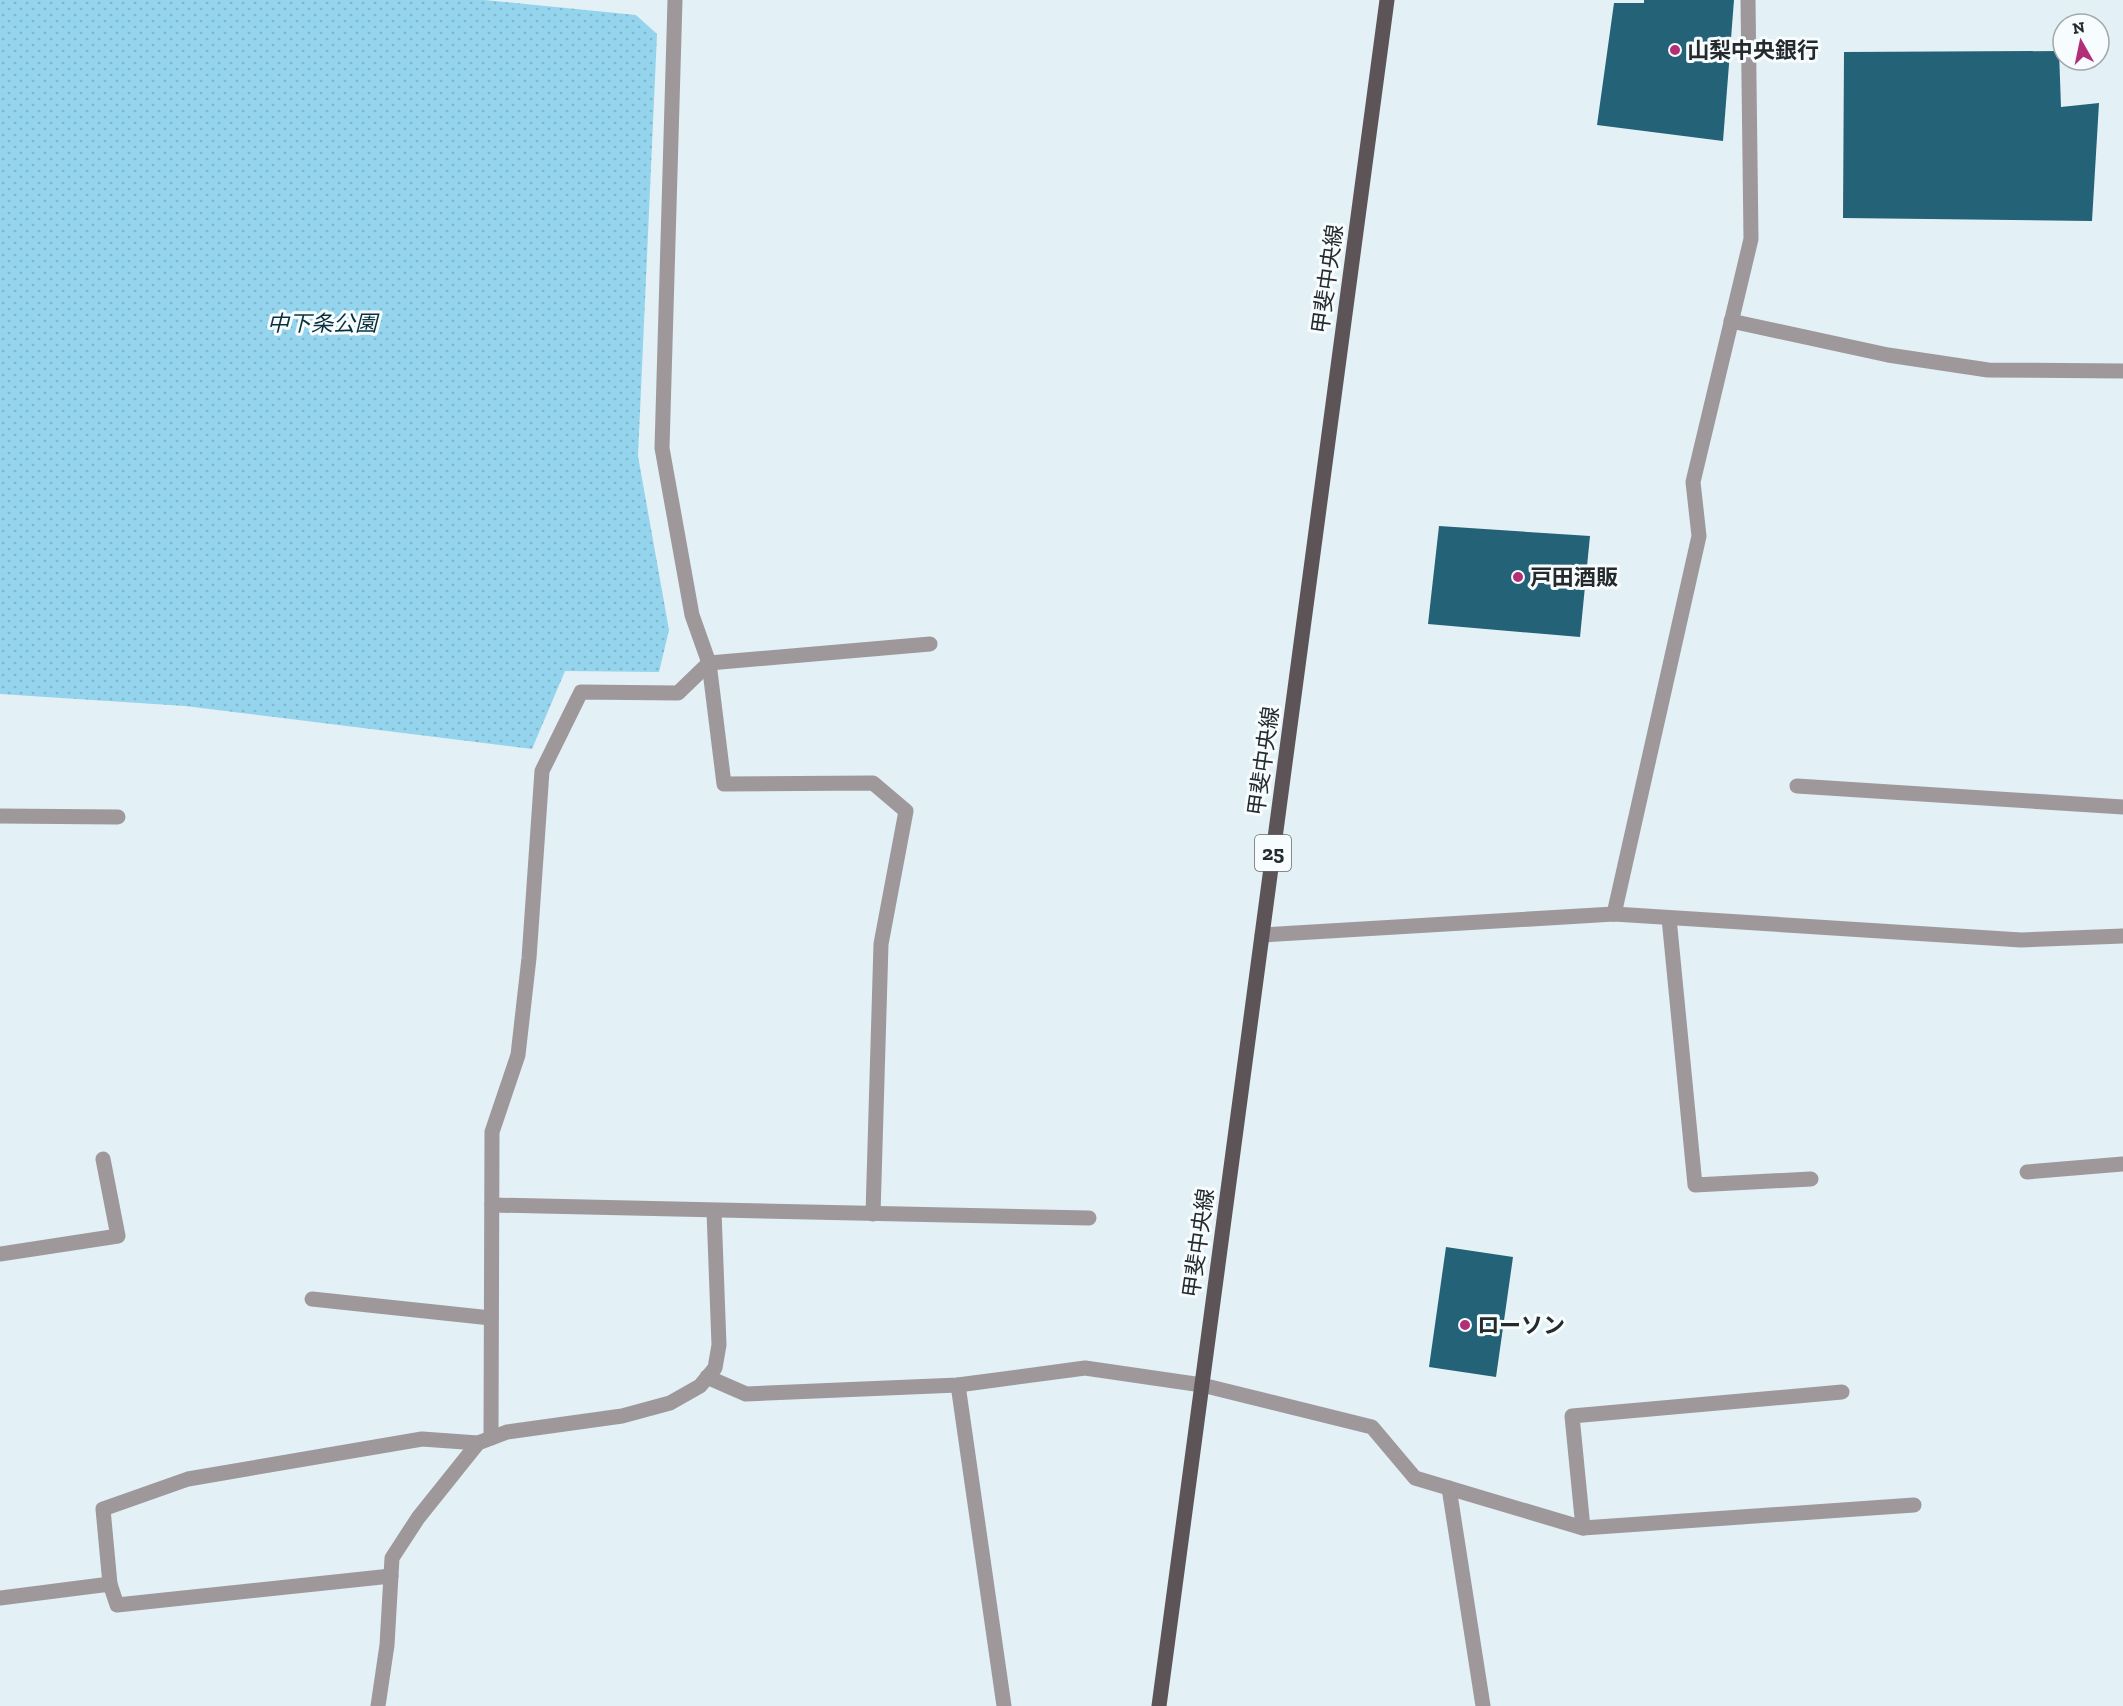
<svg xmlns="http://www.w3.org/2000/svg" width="2123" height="1706" viewBox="0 0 2123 1706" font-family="'Zilla Slab','Noto Sans JP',serif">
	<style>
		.green { fill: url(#green-dots) }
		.building { fill: #236277 }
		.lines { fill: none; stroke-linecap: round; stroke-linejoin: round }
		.minor { stroke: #9e989b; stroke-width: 15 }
		.major { stroke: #5d5457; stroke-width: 15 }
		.poi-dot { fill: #b22f78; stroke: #f7fcfe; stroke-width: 2 }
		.labels { text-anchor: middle; stroke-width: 6; stroke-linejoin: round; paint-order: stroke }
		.shield { fill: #f7fcfe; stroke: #64696b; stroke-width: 1.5 }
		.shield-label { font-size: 21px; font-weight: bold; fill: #252a2c }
		.poi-label { font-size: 22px; font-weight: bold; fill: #252a2c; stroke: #f7fcfe; text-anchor: start }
		.street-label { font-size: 22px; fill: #252a2c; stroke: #f7fcfe }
		.park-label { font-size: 22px; font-style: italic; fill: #082f3c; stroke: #f7fcfe }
	</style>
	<defs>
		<pattern id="green-dots" width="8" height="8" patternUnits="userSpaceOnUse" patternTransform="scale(1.5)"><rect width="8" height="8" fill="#95d4ed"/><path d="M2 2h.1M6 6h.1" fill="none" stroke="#80b6cb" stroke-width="1.8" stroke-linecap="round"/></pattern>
	</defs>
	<rect width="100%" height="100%" fill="#e3f0f5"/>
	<polygon class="green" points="0,0 484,0 636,15 657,34 638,456 669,630 659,672 565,671 532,749 185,706 0,694"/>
	<g class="building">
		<polygon points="1644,0 1734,0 1723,141 1597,125 1614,3 1644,3"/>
		<polygon points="2059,51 2061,107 2099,103 2092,221 1843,218 1844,52"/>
		<polygon points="1439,526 1590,536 1580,637 1428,624"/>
		<polygon points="1446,1247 1513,1257 1496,1377 1429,1367"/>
	</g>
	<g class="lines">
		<g class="minor">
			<polyline points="675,0 662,448 692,615 709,663 724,784 873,783 906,811 881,944 873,1214"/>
			<polyline points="1731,321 1888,355 1988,370 2123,371"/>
			<polyline points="1797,786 2123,807"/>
			<polyline points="0,816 118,817"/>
			<polyline points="1614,914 1699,536 1693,482 1751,239 1748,0"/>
			<polyline points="1669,918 1695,1185 1811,1179"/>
			<polyline points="1262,935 1614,914 2021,940 2123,936"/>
			<polyline points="2027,1172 2123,1164"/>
			<polyline points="492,1205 1089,1218"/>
			<polyline points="0,1254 118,1236 103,1159"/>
			<polyline points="312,1299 491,1318"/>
			<polyline points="707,1377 746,1394 958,1385 1085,1368 1202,1385 1372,1427 1415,1478 1583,1528 1914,1505"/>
			<polyline points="958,1385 1004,1706"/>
			<polyline points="491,1438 492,1132 518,1055 529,958 542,771 581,692 678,693 709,663 930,644"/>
			<polyline points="1449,1488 1483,1706"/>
			<polyline points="1583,1528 1572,1416 1842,1392"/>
			<polyline points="110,1584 103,1509 188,1479 422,1439 478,1443"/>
			<polyline points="0,1598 110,1584 117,1605 391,1576"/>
			<polyline points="378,1706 387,1645 392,1558 418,1518 478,1443 507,1432 622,1416 670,1403 700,1386 715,1368 719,1345 714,1211"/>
		</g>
		<polyline class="major" points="1159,1706 1387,0"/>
	</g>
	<g class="poi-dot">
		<circle cx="1675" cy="50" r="6"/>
		<circle cx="1518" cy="577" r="6"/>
		<circle cx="1465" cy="1325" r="6"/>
	</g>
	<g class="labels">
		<rect class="shield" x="1255" y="835" width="36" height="36" rx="4.5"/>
		<g class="shield-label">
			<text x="1273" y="860">25</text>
		</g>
		<g class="poi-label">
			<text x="1687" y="58">山梨中央銀行</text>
			<text x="1530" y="585">戸田酒販</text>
			<text x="1477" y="1333">ローソン</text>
		</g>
		<g class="street-label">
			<text transform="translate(1327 279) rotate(-82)" y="8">甲斐中央線</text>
			<text transform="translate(1263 761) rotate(-82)" y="8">甲斐中央線</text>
			<text transform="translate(1198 1243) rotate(-82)" y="8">甲斐中央線</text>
		</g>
		<g class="park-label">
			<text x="322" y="331">中下条公園</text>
		</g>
	</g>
	<g transform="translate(2081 42) rotate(351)"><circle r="28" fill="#f7fcfe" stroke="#a3a8aa" stroke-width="1.5"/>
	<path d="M0-4.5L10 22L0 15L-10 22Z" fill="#b22f78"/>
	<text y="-9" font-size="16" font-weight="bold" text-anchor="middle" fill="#252a2c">N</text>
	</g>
</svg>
